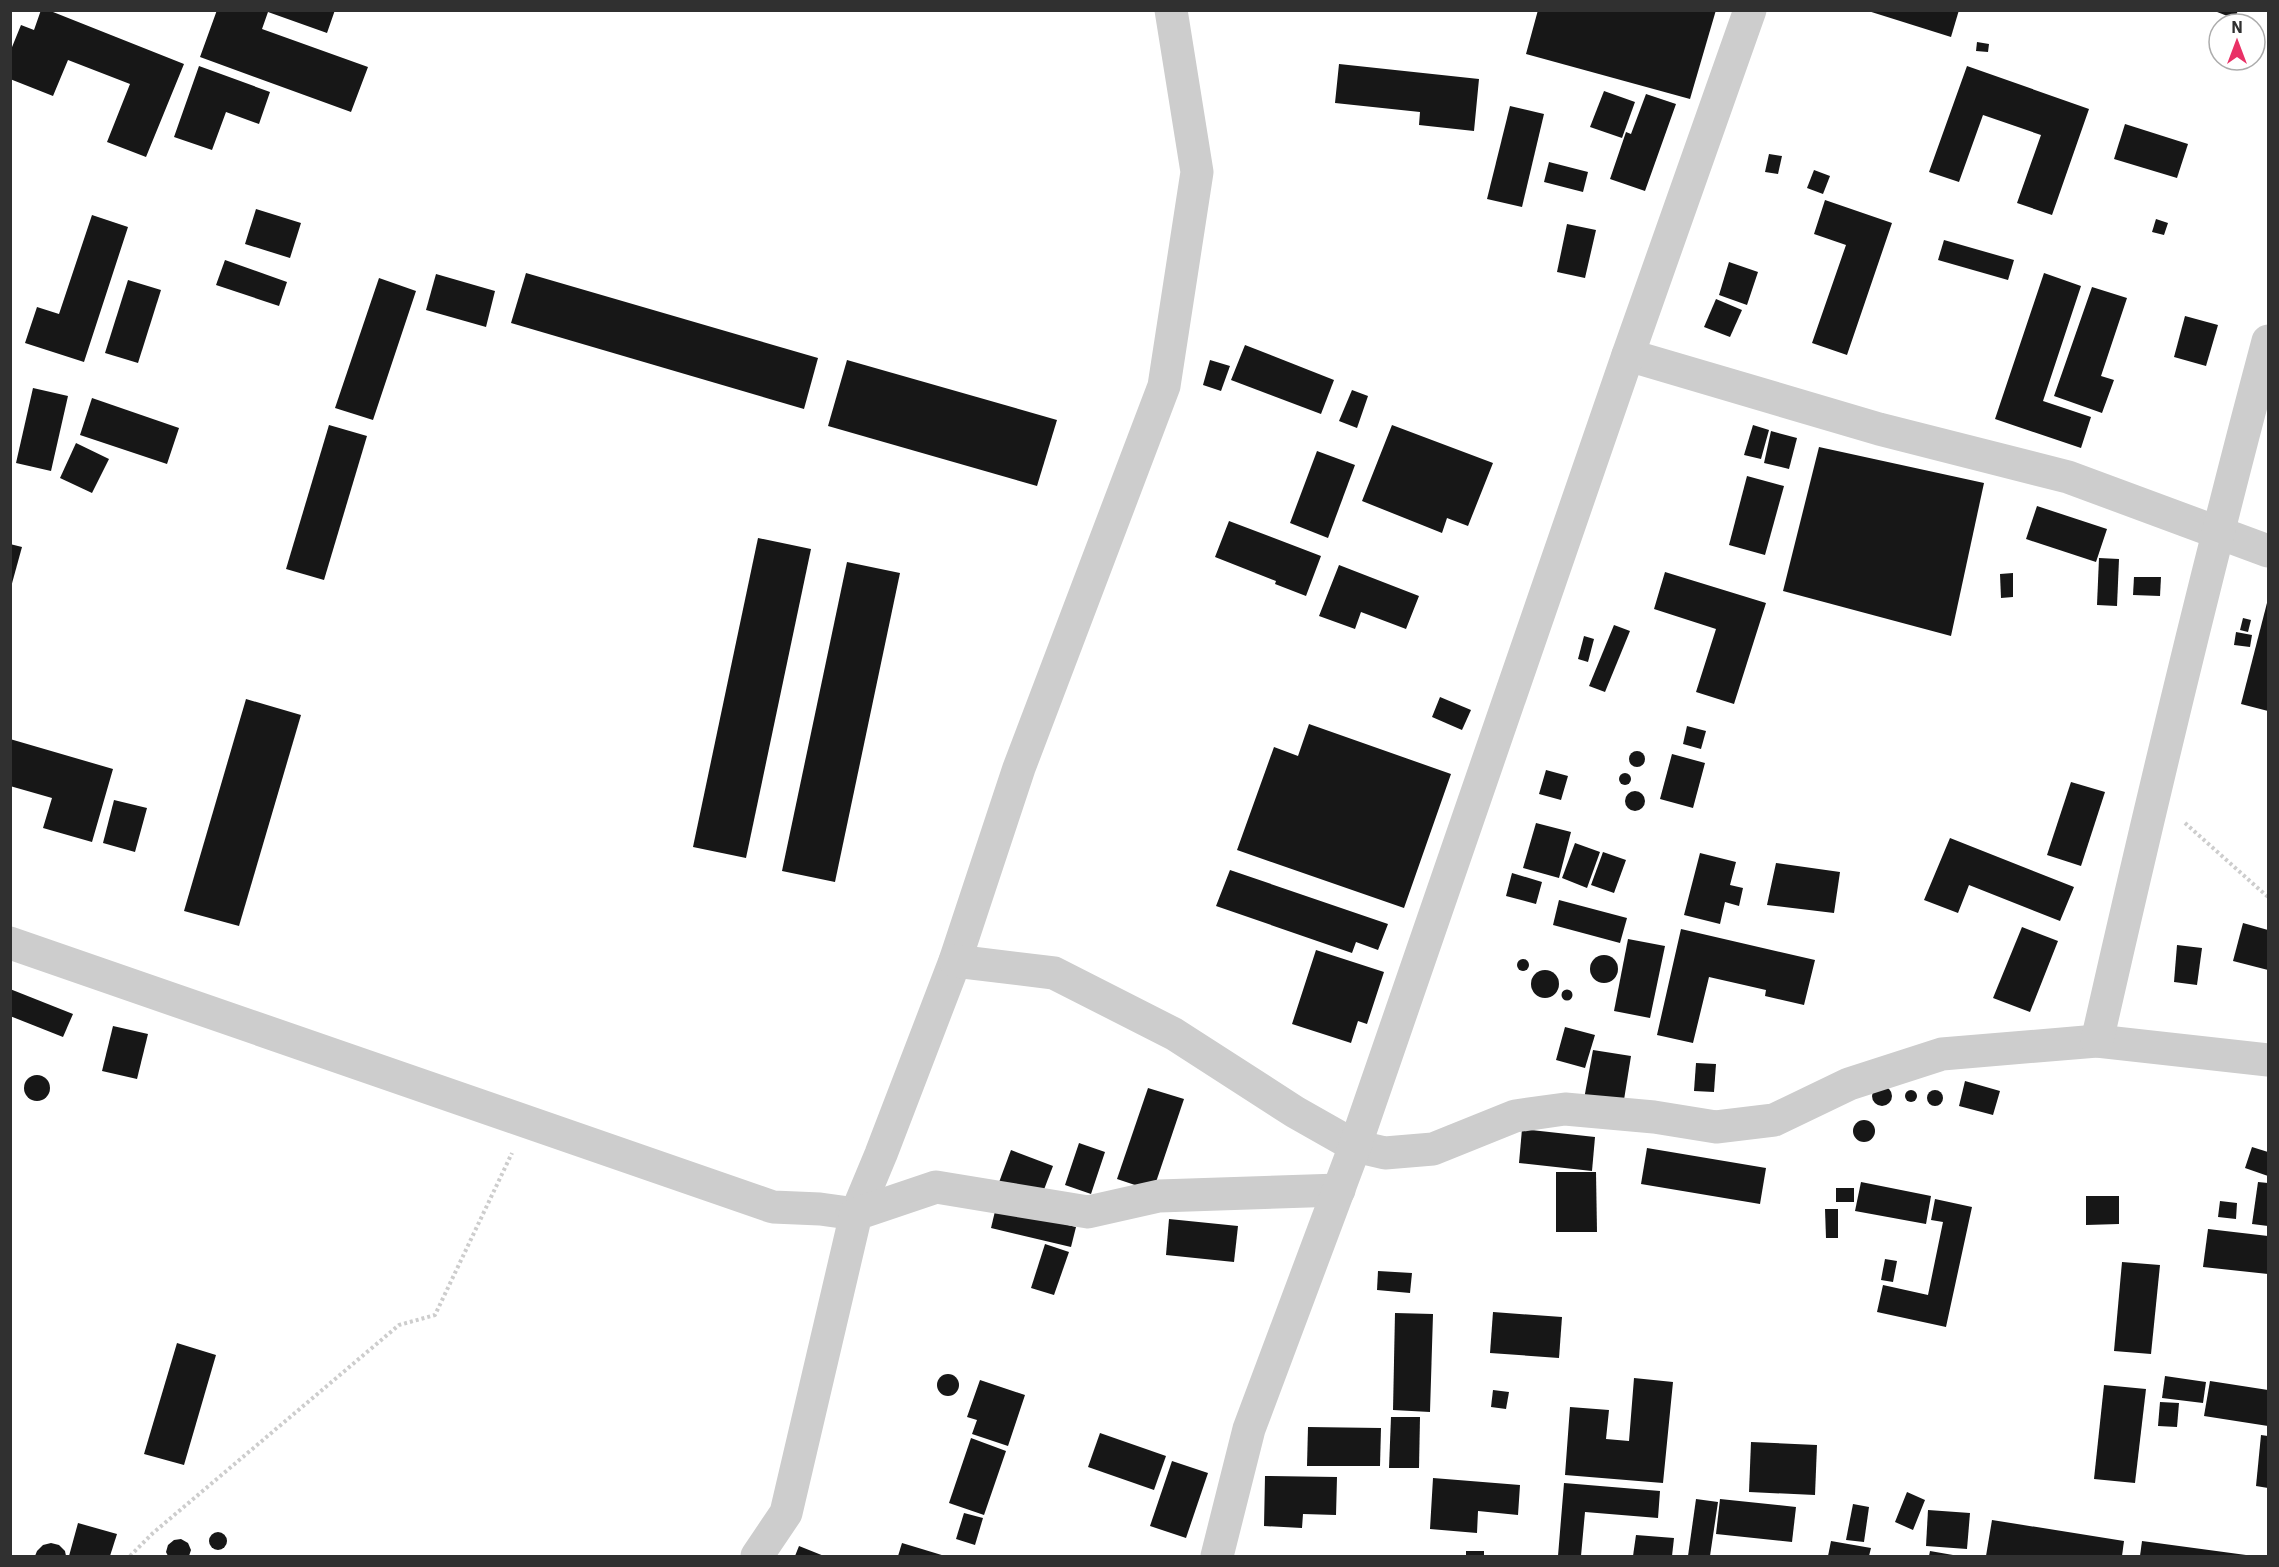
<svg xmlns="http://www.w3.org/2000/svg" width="2279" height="1567" viewBox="0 0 2279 1567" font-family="'IBM Plex Sans',sans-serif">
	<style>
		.building { fill: #171717 }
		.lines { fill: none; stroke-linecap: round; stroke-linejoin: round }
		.path { stroke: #cdcdcd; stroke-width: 4; stroke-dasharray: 3 3; stroke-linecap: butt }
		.minor { stroke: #cdcdcd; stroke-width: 33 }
	</style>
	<rect width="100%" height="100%" fill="#fff"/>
	<g class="building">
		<polygon points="41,10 48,10 184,64 146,157 107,142 130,84 68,60 53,96 10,79 10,52 21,25 34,30"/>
		<polygon points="217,10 335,10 327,33 268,12 262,29 368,67 351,112 200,57"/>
		<polygon points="1538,10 1716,10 1690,99 1526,54"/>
		<polygon points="1865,10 1959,10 1951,37"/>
		<polygon points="2212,10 2238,10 2235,19"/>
		<polygon points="1977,42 1989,44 1988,52 1976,51"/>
		<polygon points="1339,64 1479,79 1474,131 1419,125 1420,112 1335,103"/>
		<polygon points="199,66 270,92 259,124 226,112 212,150 174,137"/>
		<polygon points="1967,66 2089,109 2052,215 2017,203 2041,135 1983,115 1959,182 1929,172"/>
		<polygon points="1604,91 1635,102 1622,138 1590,127"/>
		<polygon points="1646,94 1676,104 1645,191 1610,179 1626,132 1631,134"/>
		<polygon points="1510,106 1544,114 1522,207 1487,199"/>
		<polygon points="2125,124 2188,144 2177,178 2114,159"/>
		<polygon points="1769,154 1782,156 1778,174 1765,172"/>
		<polygon points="1549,162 1588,172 1583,192 1544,182"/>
		<polygon points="1814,170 1830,176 1823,194 1807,188"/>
		<polygon points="1825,200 1892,223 1847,355 1812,343 1846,245 1814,234"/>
		<polygon points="256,209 301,223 290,258 245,244"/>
		<polygon points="92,215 128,227 84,362 25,343 37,307 59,314"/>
		<polygon points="2156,219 2168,223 2164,235 2152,232"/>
		<polygon points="1567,224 1596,230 1585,278 1557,272"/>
		<polygon points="1944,240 2014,260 2008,280 1938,260"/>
		<polygon points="225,260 287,282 279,306 216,285"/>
		<polygon points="1729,262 1758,272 1747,305 1719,295"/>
		<polygon points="526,273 818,358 804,409 511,323"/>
		<polygon points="2044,273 2081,286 2043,401 2091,417 2081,448 1995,419"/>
		<polygon points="436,274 495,291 486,327 426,310"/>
		<polygon points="379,278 416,291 373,420 335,408"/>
		<polygon points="128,280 161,290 138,363 105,353"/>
		<polygon points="2092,287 2127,298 2101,376 2114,380 2102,413 2054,396"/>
		<polygon points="1716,299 1742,310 1730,337 1704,327"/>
		<polygon points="2185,316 2218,325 2206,366 2174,357"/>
		<polygon points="1245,345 1334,380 1321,414 1231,380"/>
		<polygon points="847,360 1057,420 1037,486 828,426"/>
		<polygon points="1210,360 1230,366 1221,391 1203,385"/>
		<polygon points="33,388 68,396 51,471 16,463"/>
		<polygon points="1352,390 1368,396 1357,428 1339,421"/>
		<polygon points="92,398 179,428 167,464 80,435"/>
		<polygon points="329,425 367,436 324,580 286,569"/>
		<polygon points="1392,425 1493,463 1468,526 1447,518 1442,533 1362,501"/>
		<polygon points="1753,425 1769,430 1761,459 1744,455"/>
		<polygon points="1771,431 1797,438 1789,469 1764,463"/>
		<polygon points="76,443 109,459 92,493 60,478"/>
		<polygon points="1819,447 1984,483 1951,636 1783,591"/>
		<polygon points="1317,451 1355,465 1328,538 1290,523"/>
		<polygon points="1747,476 1784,486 1765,555 1729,545"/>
		<polygon points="2037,506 2107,529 2096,562 2026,539"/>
		<polygon points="1229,521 1321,556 1306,596 1275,584 1276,581 1215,557"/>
		<polygon points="758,538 811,549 746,858 693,847"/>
		<polygon points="10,544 22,547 11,587 10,587"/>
		<polygon points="2099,558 2119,559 2117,606 2097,605"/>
		<polygon points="847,562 900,573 835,882 782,871"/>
		<polygon points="1339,565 1419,596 1406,629 1361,612 1355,629 1319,616"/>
		<polygon points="1665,572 1766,603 1734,704 1696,692 1716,629 1654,609"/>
		<polygon points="2013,573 2013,597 2001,598 2000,574"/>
		<polygon points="2134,577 2161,577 2160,596 2133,595"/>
		<polygon points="2268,599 2268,711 2241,704"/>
		<polygon points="2243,618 2251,620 2248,632 2240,630"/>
		<polygon points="1614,625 1630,631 1605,692 1589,686"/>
		<polygon points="2236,632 2252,635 2250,647 2234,645"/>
		<polygon points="1584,636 1594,639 1588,662 1578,659"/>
		<polygon points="1440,697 1471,710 1462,730 1432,717"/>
		<polygon points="246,699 301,715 239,926 184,911"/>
		<polygon points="1309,724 1451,774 1404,908 1237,850 1274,747 1298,756"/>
		<polygon points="1687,726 1706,731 1701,749 1683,744"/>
		<polygon points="10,739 113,769 92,842 43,828 52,798 10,786"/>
		<circle cx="1637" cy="759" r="8"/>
		<polygon points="1672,754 1705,763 1693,808 1660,799"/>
		<polygon points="1546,770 1568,776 1561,800 1539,794"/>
		<circle cx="1625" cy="779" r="6"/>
		<polygon points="2071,782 2105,792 2081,866 2047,855"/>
		<circle cx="1635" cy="801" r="10"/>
		<polygon points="114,800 147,808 135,852 103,843"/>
		<polygon points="1536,823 1571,832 1559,878 1523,868"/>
		<polygon points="1950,838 2074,887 2060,921 1969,885 1958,913 1924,900"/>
		<polygon points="1575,843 1600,852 1587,888 1562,878"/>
		<polygon points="1603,852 1626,860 1614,893 1591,885"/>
		<polygon points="1700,853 1736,862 1730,885 1743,888 1739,906 1725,902 1720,924 1684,915"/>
		<polygon points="1776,863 1840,872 1834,913 1767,905"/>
		<polygon points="1230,870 1388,924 1378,950 1356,942 1352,953 1216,906"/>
		<polygon points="1512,873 1542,882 1536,904 1506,896"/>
		<polygon points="1559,900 1627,918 1620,943 1553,925"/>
		<polygon points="2243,923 2268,930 2268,970 2233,961"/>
		<polygon points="2022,927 2058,941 2030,1012 1993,998"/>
		<polygon points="1681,929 1815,960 1804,1005 1765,996 1766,990 1709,977 1693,1043 1657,1035"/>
		<polygon points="1628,939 1665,946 1650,1018 1614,1011"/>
		<polygon points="2177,945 2202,948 2197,985 2174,982"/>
		<polygon points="1316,950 1384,972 1367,1024 1358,1021 1351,1043 1292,1024"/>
		<circle cx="1604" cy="969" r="14"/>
		<circle cx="1523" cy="965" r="6"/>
		<circle cx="1545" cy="984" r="14"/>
		<polygon points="10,989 73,1014 63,1037 10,1016"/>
		<circle cx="1567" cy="995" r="5.5"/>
		<polygon points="113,1026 148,1034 137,1079 102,1071"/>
		<polygon points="1565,1027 1595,1035 1585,1068 1556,1060"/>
		<polygon points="1593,1050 1631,1056 1623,1106 1584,1099"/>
		<polygon points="1696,1063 1716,1064 1714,1092 1694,1091"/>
		<circle cx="37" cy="1088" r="13"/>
		<polygon points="1965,1081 2000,1091 1993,1115 1959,1106"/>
		<circle cx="1882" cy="1096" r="10"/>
		<polygon points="1148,1088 1184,1099 1153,1191 1117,1179"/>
		<circle cx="1911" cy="1096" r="6"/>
		<circle cx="1935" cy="1098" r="8"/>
		<circle cx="1864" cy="1131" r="11"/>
		<polygon points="1522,1129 1595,1137 1592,1171 1519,1163"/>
		<polygon points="1079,1143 1105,1152 1091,1194 1065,1185"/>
		<polygon points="2252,1147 2268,1152 2268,1176 2245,1168"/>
		<polygon points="1647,1148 1766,1168 1760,1204 1641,1184"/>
		<polygon points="1011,1150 1053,1166 1040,1200 998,1185"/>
		<polygon points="1556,1172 1596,1172 1597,1232 1556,1232"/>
		<polygon points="1861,1182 1931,1196 1926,1224 1855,1211"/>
		<polygon points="2258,1182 2268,1183 2268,1226 2252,1224"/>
		<rect x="1836" y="1188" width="18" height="14"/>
		<polygon points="2086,1196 2119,1196 2119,1224 2086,1225"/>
		<polygon points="1935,1199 1972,1207 1946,1327 1877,1312 1883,1285 1928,1295 1943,1222 1931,1220"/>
		<polygon points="2220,1201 2237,1203 2236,1219 2218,1217"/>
		<polygon points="996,1207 1076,1227 1071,1247 991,1228"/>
		<polygon points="1825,1209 1838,1209 1838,1238 1826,1238"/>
		<polygon points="1169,1219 1238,1226 1234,1262 1166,1255"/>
		<polygon points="2208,1229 2268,1236 2268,1274 2203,1267"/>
		<polygon points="1045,1244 1069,1252 1054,1295 1031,1288"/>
		<polygon points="1885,1259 1897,1261 1893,1282 1881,1280"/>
		<polygon points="2122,1262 2160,1265 2151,1354 2114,1351"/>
		<polygon points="1378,1271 1412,1273 1410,1293 1377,1290"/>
		<polygon points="1493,1312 1562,1317 1559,1358 1490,1353"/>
		<polygon points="1395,1313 1433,1314 1430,1412 1393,1410"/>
		<polygon points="177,1343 216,1355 184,1465 144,1454"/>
		<circle cx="948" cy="1385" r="11"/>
		<polygon points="2165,1376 2206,1382 2203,1403 2162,1398"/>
		<polygon points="1634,1378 1673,1382 1663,1483 1565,1475 1570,1407 1609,1410 1606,1439 1629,1441"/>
		<polygon points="980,1380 1025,1395 1008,1446 972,1434 977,1420 967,1417"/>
		<polygon points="2210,1381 2268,1390 2268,1426 2204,1416"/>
		<polygon points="2104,1385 2146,1389 2135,1483 2094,1479"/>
		<polygon points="1493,1390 1509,1392 1506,1409 1491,1407"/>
		<polygon points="2160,1402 2179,1403 2177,1427 2158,1426"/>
		<polygon points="1391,1417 1420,1417 1419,1468 1389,1468"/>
		<polygon points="1308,1427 1381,1428 1380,1466 1307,1466"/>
		<polygon points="1100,1433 1166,1456 1154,1490 1088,1467"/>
		<polygon points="2261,1435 2268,1436 2268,1488 2256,1486"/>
		<polygon points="971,1438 1006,1451 984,1515 949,1503"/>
		<polygon points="1751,1442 1817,1445 1815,1495 1749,1492"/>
		<polygon points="1172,1461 1208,1473 1186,1538 1150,1526"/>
		<polygon points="1265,1476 1337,1477 1336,1515 1303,1514 1302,1528 1264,1526"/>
		<polygon points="1433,1478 1520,1485 1518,1515 1478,1511 1477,1533 1430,1529"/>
		<polygon points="1564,1483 1660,1491 1658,1518 1585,1512 1581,1556 1558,1556"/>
		<polygon points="1907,1492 1925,1500 1913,1530 1895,1522"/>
		<polygon points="1696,1499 1718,1502 1710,1556 1688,1556"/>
		<polygon points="1720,1499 1796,1507 1792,1542 1716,1534"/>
		<polygon points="1853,1504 1869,1507 1864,1542 1846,1540"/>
		<polygon points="1928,1510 1970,1513 1967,1549 1926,1546"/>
		<polygon points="964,1513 983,1518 975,1545 956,1539"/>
		<polygon points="1992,1520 2124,1541 2122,1556 1986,1556"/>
		<polygon points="78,1523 117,1534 110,1556 69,1556"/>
		<circle cx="218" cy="1541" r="9"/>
		<polygon points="1636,1535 1674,1538 1672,1556 1633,1556"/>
		<polygon points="181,1539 188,1543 191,1550 189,1556 168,1556 166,1552 168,1545 174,1540"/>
		<polygon points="1831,1541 1871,1548 1869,1556 1828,1556"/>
		<polygon points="2142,1541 2246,1555 2246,1556 2140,1556"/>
		<polygon points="51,1543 59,1545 65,1551 66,1556 35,1556 37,1551 43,1545"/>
		<polygon points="902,1543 945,1556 898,1556"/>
		<polygon points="799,1546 824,1556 795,1556"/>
		<rect x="1466" y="1551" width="18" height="5"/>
		<polygon points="1930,1551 1953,1555 1953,1556 1929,1556"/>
	</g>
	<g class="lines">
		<g class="path">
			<polyline points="2185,823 2268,897"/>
			<polyline points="130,1556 153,1533 399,1325 435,1315 512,1153"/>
		</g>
		<g class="minor">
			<polyline points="1628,355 1879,429 2068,477 2268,551"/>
			<polyline points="10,943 773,1207 820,1209 856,1214 881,1154 955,961 1019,768 1164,386 1197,172 1171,10"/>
			<polyline points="955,961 1054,973 1174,1034 1295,1112 1355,1146 1385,1153 1433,1149 1515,1116 1565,1109 1654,1117 1716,1127 1774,1120 1849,1084 1942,1054 2097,1041 2268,1060"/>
			<path d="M2097 1041C2150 807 2206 573 2268 341"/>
			<polyline points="757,1556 786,1513 856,1214 936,1187 1088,1212 1159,1196 1339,1190"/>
			<polyline points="1217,1556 1249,1429 1355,1146 1628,355 1750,10"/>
		</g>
	</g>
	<rect width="2279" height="1567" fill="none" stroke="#303030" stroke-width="24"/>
	<g transform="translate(2237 42)"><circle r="28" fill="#ffffff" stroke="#acacac" stroke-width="1.5"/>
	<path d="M0-4.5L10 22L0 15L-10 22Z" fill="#e93166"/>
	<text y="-9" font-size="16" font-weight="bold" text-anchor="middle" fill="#303030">N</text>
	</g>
</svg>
